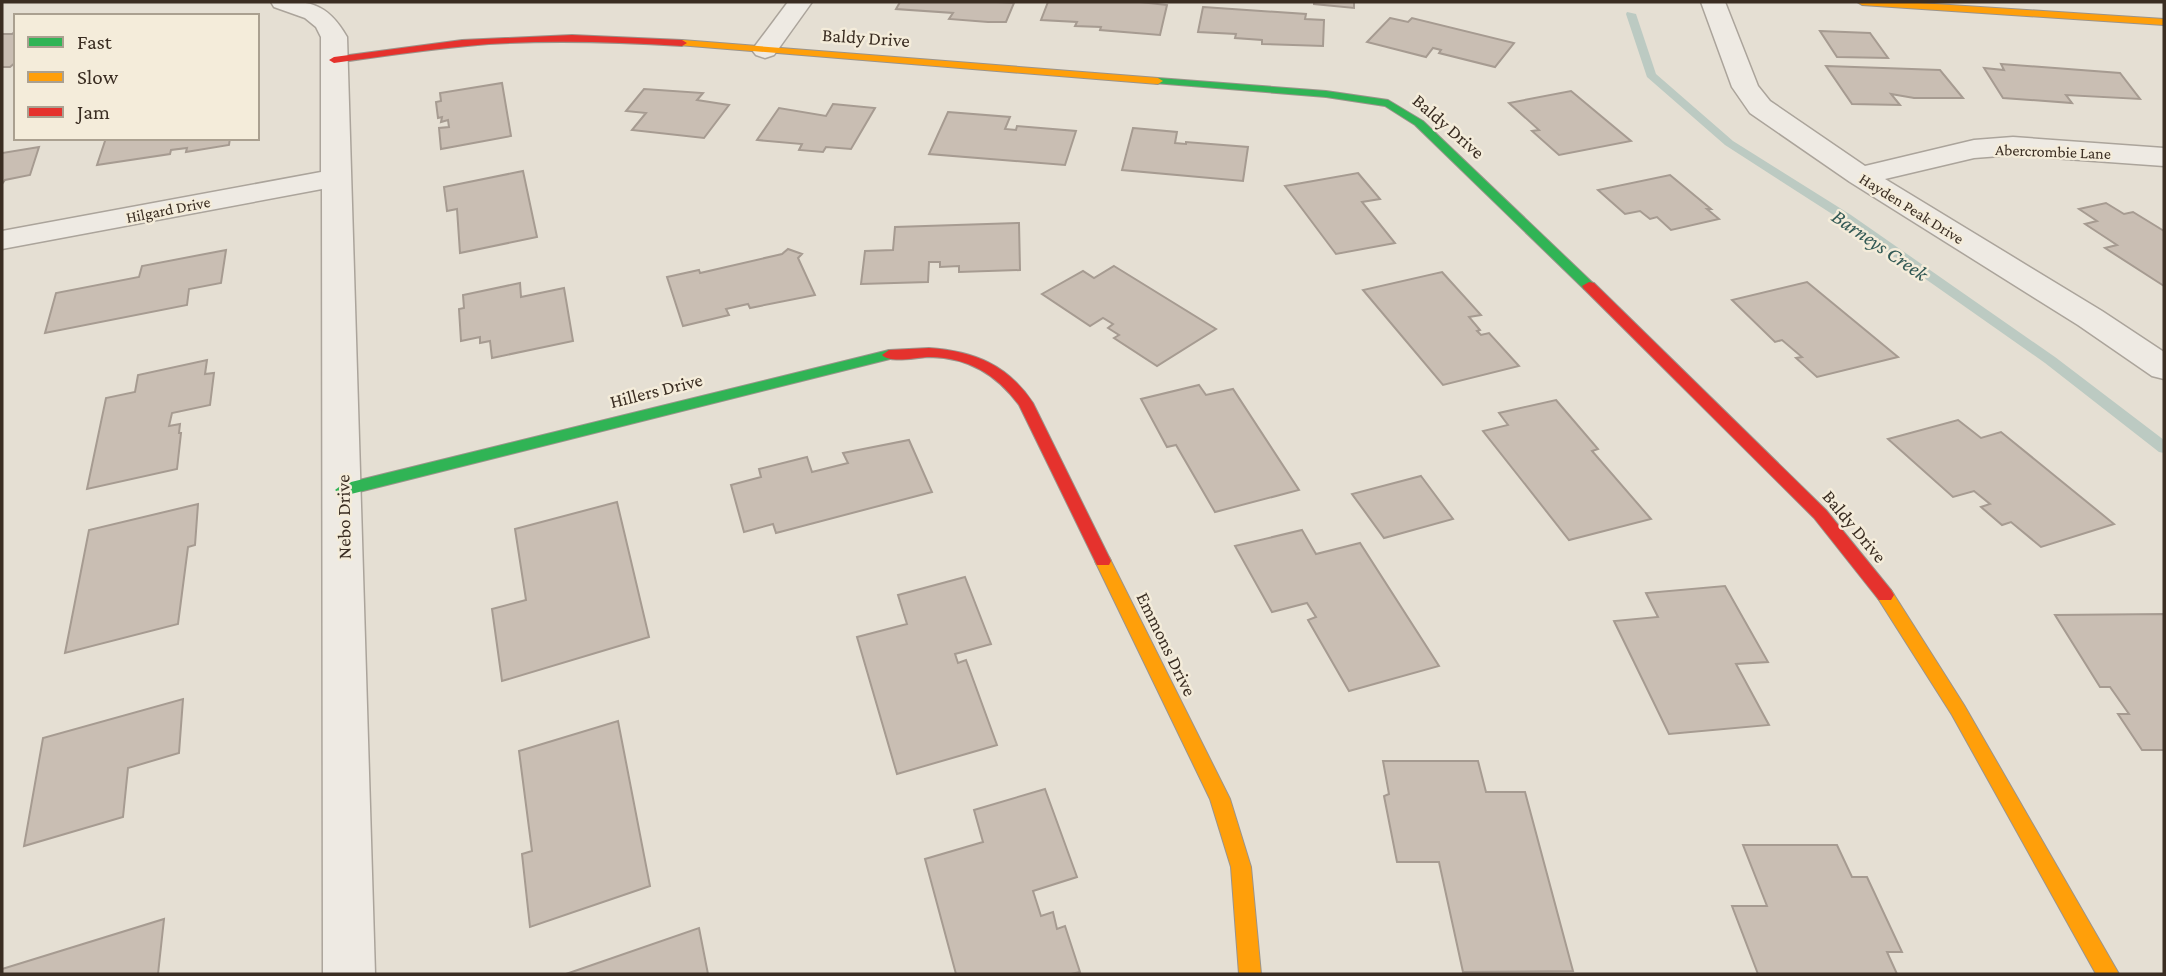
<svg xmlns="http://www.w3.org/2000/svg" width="2166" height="976" viewBox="0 0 2166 976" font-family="'Crimson Pro',serif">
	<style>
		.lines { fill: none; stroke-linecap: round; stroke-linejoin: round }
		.stream { fill: #bccac2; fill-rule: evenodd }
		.building { fill: #c9beb3; stroke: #a69b91; stroke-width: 2 }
		.street-casing { stroke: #aba49b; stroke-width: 3 }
		.fast-casing { stroke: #9b948b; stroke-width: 2 }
		.slow-casing { stroke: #9b948b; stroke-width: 2 }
		.jam-casing { stroke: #9b948b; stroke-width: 2 }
		.street { fill: #eeeae3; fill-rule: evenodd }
		.fast { fill: #30b455; fill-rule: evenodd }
		.slow { fill: #ff9f0a; fill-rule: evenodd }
		.jam { fill: #e5322d; fill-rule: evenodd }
		.labels { text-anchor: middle; stroke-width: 5; stroke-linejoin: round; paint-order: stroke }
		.far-street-label { font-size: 16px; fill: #3a2d22; stroke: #f4ecda }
		.street-label { font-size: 19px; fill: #3a2d22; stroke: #f4ecda }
		.water-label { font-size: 21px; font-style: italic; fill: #325955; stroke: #f4ecda }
	</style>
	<rect width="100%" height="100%" fill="#e5dfd3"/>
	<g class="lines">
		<polygon class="stream" points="1627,12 1636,14 1656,74 1733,141 1851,215 2055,357 2164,440 2164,453 2159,452 2045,363 1843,221 1725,145 1647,77 1626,14"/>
	</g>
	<g class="building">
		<polygon points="900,2 997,2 1014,3 1006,22 988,22 949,19 953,13 896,9"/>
		<polygon points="1048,2 1140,2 1167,5 1160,35 1100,30 1101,27 1075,26 1077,22 1041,20"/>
		<polygon points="1314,2 1354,2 1354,8 1314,4"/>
		<polygon points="1203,7 1306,14 1305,19 1324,20 1323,46 1262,44 1262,40 1235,38 1236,34 1198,32"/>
		<polygon points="1390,18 1408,22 1412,18 1514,43 1495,67 1439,53 1441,50 1433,48 1426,57 1367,42"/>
		<polygon points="16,31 16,62 10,67 2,67 2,34 12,34"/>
		<polygon points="1820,31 1870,33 1888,58 1837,57"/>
		<polygon points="2001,64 2120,73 2140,99 2066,95 2072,103 2003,98 1984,68 2004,70"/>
		<polygon points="1826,66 1940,70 1963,98 1914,98 1891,94 1900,105 1852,104"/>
		<polygon points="502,83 511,136 441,149 439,128 449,127 448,120 441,122 442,117 438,118 436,102 441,101 440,93"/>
		<polygon points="644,89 703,93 697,100 729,105 704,138 632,130 646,113 626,111"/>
		<polygon points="1571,91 1631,141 1559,155 1532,131 1539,130 1509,103"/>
		<polygon points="833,104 875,108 851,149 826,147 823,152 799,150 802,144 757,140 779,108 826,116"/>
		<polygon points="948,112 1010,117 1005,129 1016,130 1017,126 1076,131 1065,165 929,154"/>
		<polygon points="1133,128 1177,132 1175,143 1186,144 1186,142 1248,147 1243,181 1122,170"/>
		<polygon points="106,138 230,138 229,145 186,152 187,148 171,150 170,154 97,165"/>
		<polygon points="39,147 30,175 5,180 2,184 2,153"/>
		<polygon points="523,171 537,237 460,253 457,209 447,211 444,187"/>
		<polygon points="1358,173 1380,199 1362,202 1395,243 1336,254 1285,186"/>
		<polygon points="1670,175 1711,209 1707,209 1719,219 1671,230 1657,217 1650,219 1640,211 1625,214 1598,190"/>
		<polygon points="2106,203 2124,214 2133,212 2164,231 2164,286 2105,248 2117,245 2085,224 2097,221 2079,209"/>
		<polygon points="1019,223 1020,270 959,272 959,266 940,267 940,262 929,262 928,282 861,284 865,251 893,250 895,227"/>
		<polygon points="788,249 802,254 798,258 815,295 750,308 748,304 726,309 729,315 683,326 667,277 699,270 700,273 782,254"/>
		<polygon points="226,250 221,283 189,289 187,305 45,333 56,293 139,277 142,266"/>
		<polygon points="1114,266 1216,329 1157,366 1114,338 1119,335 1108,328 1113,324 1103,318 1090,326 1042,294 1083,271 1094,278"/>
		<polygon points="1442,272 1481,315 1469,317 1480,330 1477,331 1481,335 1489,333 1519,366 1443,385 1363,290"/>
		<polygon points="1807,282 1898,357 1817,377 1796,358 1802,357 1782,340 1775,342 1732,300"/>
		<polygon points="520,283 521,297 564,288 573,341 492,358 490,341 480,343 480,337 461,341 459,309 464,308 463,295"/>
		<polygon points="207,360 205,374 214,373 210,405 172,413 169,426 180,424 179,433 181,433 177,469 87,489 106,398 135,392 138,375"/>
		<polygon points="1199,385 1206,395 1233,389 1299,490 1215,512 1176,445 1167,447 1141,399"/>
		<polygon points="1556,400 1598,449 1592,451 1651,519 1569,540 1483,431 1508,425 1499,413"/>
		<polygon points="1958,420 1981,438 2001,432 2114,524 2041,547 2011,522 2002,525 1981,507 1990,504 1974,491 1953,497 1888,439"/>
		<polygon points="909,440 932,492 776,533 773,524 744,532 731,485 761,477 759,469 807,457 812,472 848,463 843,453"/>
		<polygon points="1421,476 1453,519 1384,538 1352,494"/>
		<polygon points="617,502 649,637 502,681 492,609 526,600 515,529"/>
		<polygon points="198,504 195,545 188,547 178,624 65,653 89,530"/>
		<polygon points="1302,530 1316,554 1360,543 1439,666 1349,691 1308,620 1316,617 1307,603 1272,612 1235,546"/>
		<polygon points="965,577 991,644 955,654 958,663 966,660 997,745 897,774 857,637 907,624 898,595"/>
		<polygon points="1725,586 1768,662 1736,664 1769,725 1669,734 1614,621 1658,617 1646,593"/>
		<polygon points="2164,614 2164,750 2142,750 2118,714 2129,714 2110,687 2100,687 2055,615"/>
		<polygon points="183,699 179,753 128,768 123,817 24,846 43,738"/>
		<polygon points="618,721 650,886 530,927 522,854 532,851 519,751"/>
		<polygon points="1383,761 1478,761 1486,792 1525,792 1573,971 1463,972 1439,862 1397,862 1384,796 1389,794"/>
		<polygon points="1045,789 1077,877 1033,891 1041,916 1053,912 1057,929 1065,926 1080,972 1071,974 956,974 925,859 983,842 974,810"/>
		<polygon points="1743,845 1837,845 1852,877 1867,877 1902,952 1887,952 1897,974 1758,974 1732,906 1767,906"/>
		<polygon points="164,919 158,974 2,974 2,969"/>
		<polygon points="699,928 708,974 566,974"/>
	</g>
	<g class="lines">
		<defs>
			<g id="street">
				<path d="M271 2C308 0 327 2 347 37L375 974H323L322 189 2 249V231L321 172V37L316 27 305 18 274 7Z"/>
				<polygon points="788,2 812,2 774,55 765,58 756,55 752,50"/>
				<polygon points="1701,2 1725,2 1758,86 1770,101 1865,166 1974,140 2013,137 2164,148 2164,166 2013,155 1974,158 1885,179 2102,311 2164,352 2164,379 2152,376 2078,325 1850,182 1750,113 1732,87"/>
			</g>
			<g id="fast">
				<polygon points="1158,78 1326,91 1388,100 1423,121 1596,286 1589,290 1584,289 1415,125 1385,106 1326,97 1154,83 1154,79"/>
				<polygon points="889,350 896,355 894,358 343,496 335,490 343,484"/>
			</g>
			<g id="slow">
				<polygon points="1857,2 1904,2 2164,19 2164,25 1862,5"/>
				<polygon points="682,40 1158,78 1163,81 1158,84 678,45 678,41"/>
				<polygon points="1103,555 1109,557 1230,799 1251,867 1261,974 1239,974 1231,867 1210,799 1095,561 1097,557"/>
				<polygon points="1885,589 1891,590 1964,705 2119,974 2096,974 1952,715 1879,600 1876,595 1879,590"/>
			</g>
			<g id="jam">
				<path d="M572 35 682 40 687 43 682 46C618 42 553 40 489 44 437 48 385 56 334 63L329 60 334 57 462 40Z"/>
				<polygon points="1589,282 1594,283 1826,510 1891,590 1894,595 1891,600 1879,600 1814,518 1584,289 1582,286"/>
				<path d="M929 348C974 351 1008 365 1033 403L1111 561 1109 565H1097L1019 405C996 374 969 358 930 357 917 357 891 364 882 355L889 350Z"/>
			</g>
		</defs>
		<use href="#street" class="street-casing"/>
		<use href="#fast" class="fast-casing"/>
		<use href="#slow" class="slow-casing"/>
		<use href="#jam" class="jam-casing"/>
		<use href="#street" class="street"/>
		<use href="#fast" class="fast"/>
		<use href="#slow" class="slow"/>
		<use href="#jam" class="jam"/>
	</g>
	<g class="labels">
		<g class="far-street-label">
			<text transform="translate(2053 151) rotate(2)" y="6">Abercrombie Lane</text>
			<text transform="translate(1912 208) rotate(32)" y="6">Hayden Peak Drive</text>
			<text transform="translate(168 209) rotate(-11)" y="6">Hilgard Drive</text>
		</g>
		<g class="street-label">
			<text transform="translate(866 37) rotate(4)" y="7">Baldy Drive</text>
			<text transform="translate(1449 126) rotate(41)" y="7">Baldy Drive</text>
			<text transform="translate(656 390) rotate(-14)" y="7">Hillers Drive</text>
			<text transform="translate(343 517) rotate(-91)" y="7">Nebo Drive</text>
			<text transform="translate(1855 526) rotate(50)" y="7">Baldy Drive</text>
			<text transform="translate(1167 644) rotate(64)" y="7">Emmons Drive</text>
		</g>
		<g class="water-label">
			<text transform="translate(1880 245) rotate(34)" y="7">Barneys Creek</text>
		</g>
	</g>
	<rect width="2166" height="976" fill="none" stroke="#3a2d22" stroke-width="7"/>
	<rect x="14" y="14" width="245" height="126" fill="#f4ecda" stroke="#aaa090" stroke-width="2"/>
	<rect x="28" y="37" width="35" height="10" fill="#30b455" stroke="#aaa090" stroke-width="2"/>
	<text x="77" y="49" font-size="21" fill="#3a2d22">Fast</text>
	<rect x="28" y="72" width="35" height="10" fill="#ff9f0a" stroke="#aaa090" stroke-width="2"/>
	<text x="77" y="84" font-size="21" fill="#3a2d22">Slow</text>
	<rect x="28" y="107" width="35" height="10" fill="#e5322d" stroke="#aaa090" stroke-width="2"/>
	<text x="77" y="119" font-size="21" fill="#3a2d22">Jam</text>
</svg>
